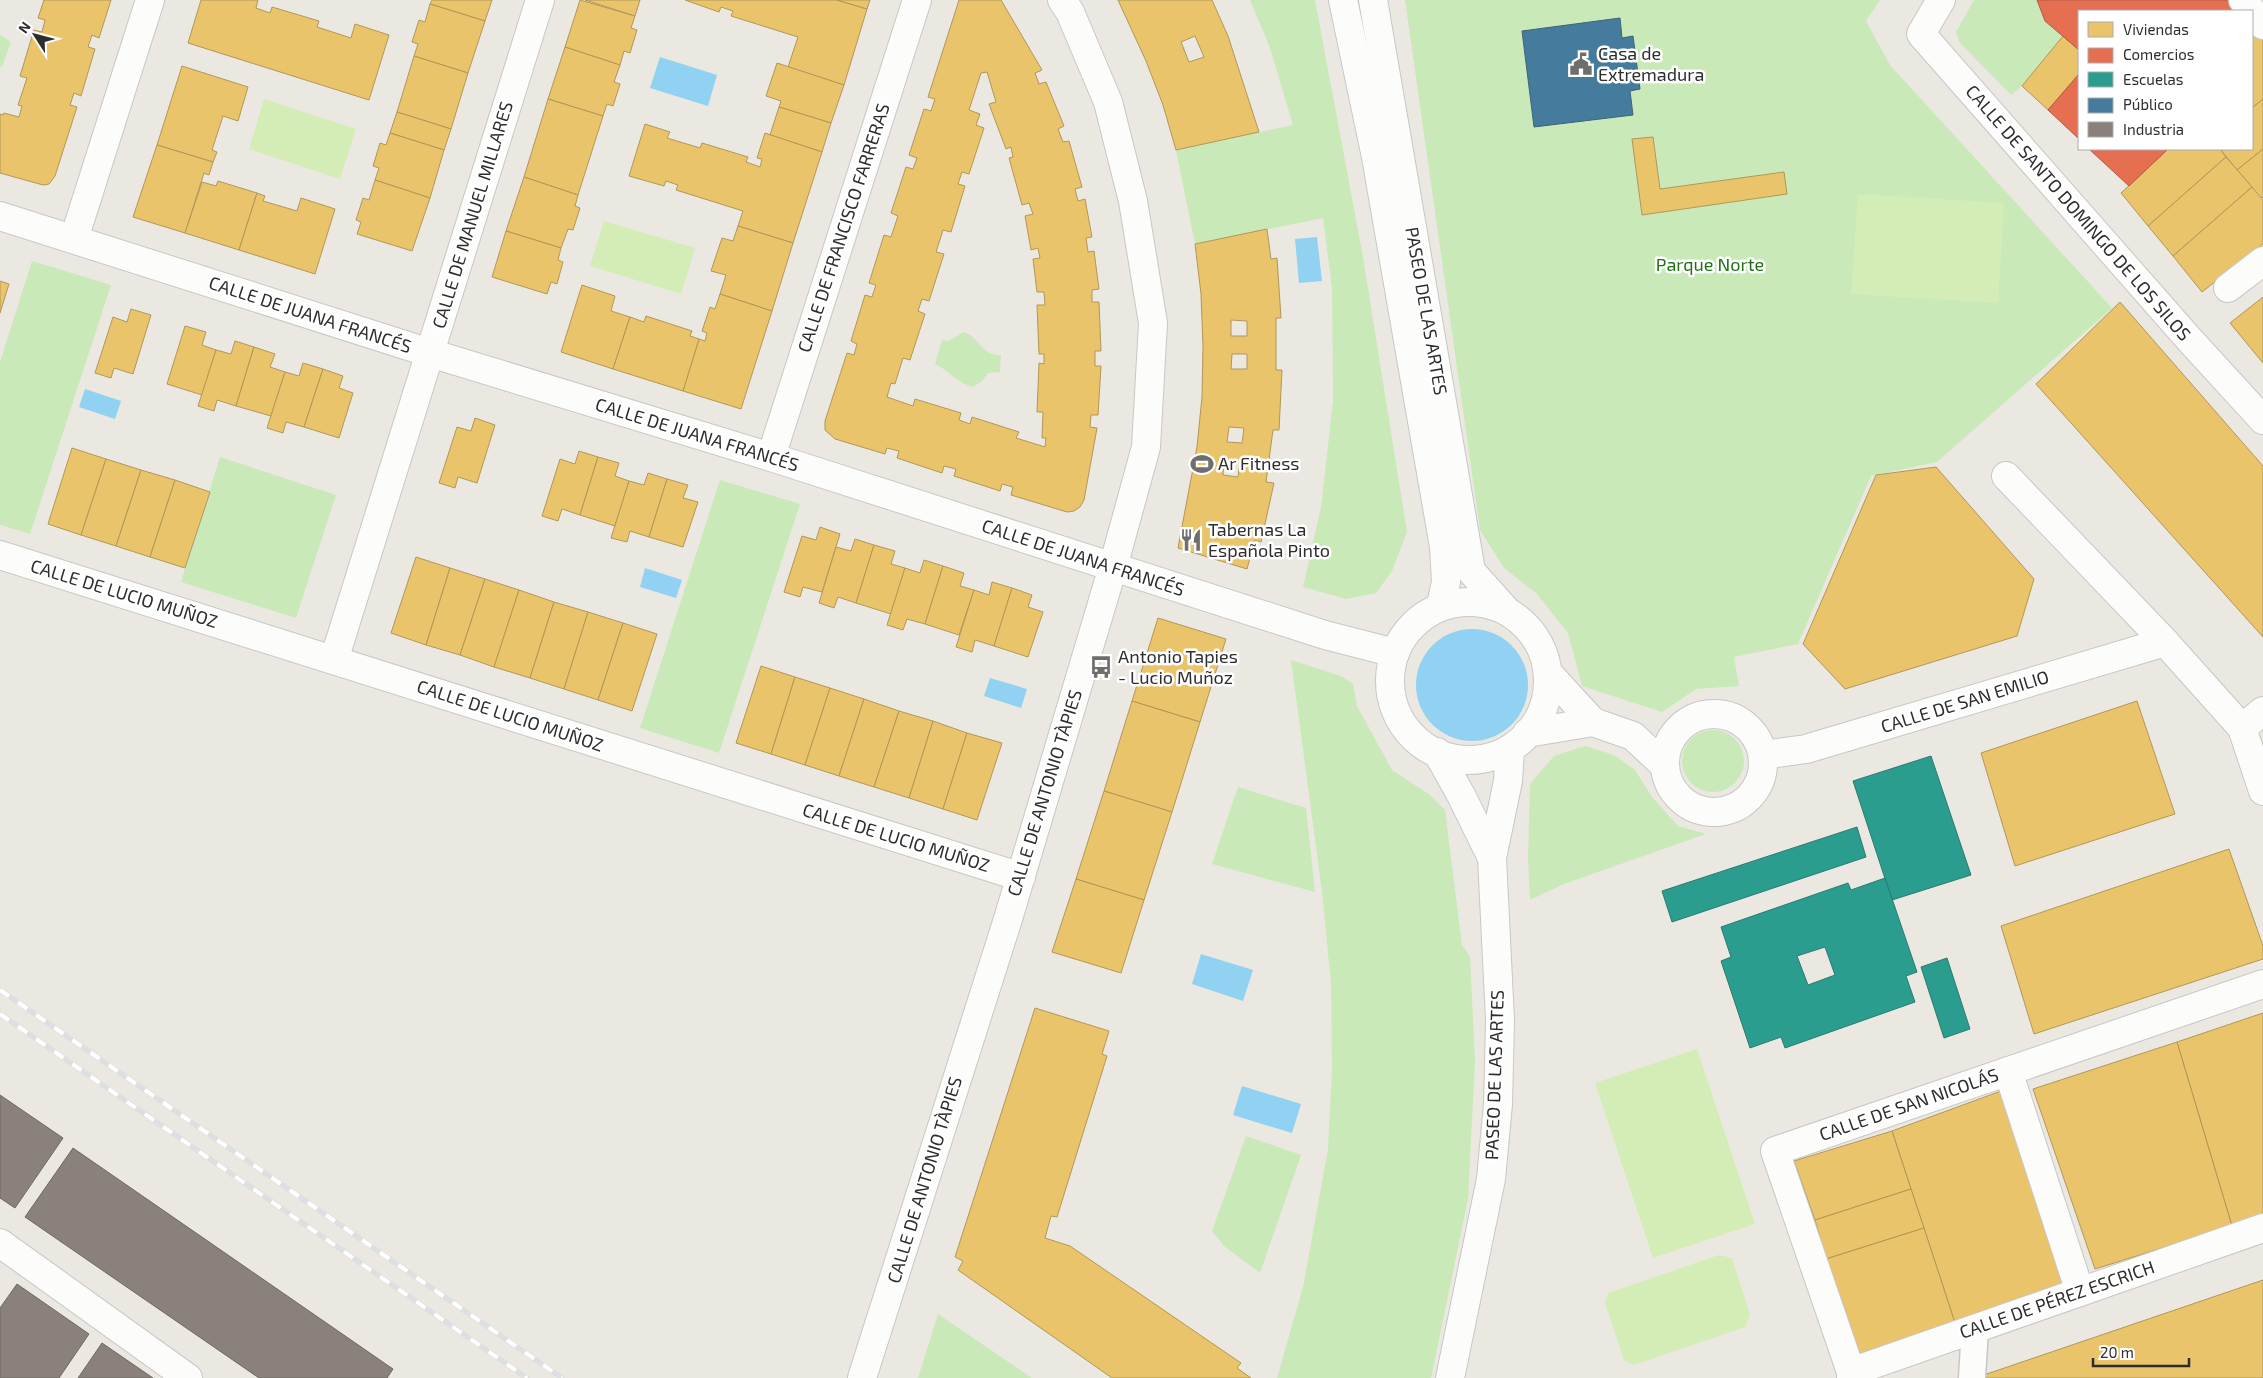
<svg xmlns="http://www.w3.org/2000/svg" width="2263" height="1378" viewBox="0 0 2263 1378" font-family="'Exo 2',sans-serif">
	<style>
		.green { fill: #c9e9b9 }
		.pitch { fill: #d4edb7 }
		.water { fill: #91d1f1 }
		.homes { fill: #e9c46a; stroke: #b19758; fill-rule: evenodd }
		.shops { fill: #e76f51; stroke: #af5b46 }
		.schools { fill: #2a9d8f; stroke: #2b7b72; fill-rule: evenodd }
		.public { fill: #457b9d; stroke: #3e647b }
		.industry { fill: #8a817c; stroke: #6e6864 }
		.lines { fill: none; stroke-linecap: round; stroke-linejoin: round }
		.pedestrian-casing { stroke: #c8c7c7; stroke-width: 29 }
		.minor-casing { stroke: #c8c7c7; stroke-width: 30 }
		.tertiary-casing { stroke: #c8c7c7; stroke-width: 30 }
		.secondary-casing { stroke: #c8c7c7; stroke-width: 30 }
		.pedestrian { stroke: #fcfcfb; stroke-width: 26 }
		.minor { stroke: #fcfcfb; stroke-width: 28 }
		.tertiary { stroke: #fcfcfb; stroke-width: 28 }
		.secondary { stroke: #fcfcfb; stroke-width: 28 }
		.rail-casing { stroke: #dedfe0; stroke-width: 5.5 }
		.rail { stroke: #fff; stroke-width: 4; stroke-dasharray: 11; stroke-linecap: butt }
		.labels { text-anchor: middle; stroke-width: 5; stroke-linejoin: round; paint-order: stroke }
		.poi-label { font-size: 18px; fill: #2d2d2d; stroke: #fff; text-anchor: start }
		.street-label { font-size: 18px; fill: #2d2d2d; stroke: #fff }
		.park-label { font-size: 18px; fill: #227116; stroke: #fff }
	</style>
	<rect width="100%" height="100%" fill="#ebe8e2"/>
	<g class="green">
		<polygon points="1250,0 1315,0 1363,257 1407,532 1392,571 1376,593 1346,599 1303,587 1321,507 1333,401 1332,288 1323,218 1195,244 1176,150 1293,125 1269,45"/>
		<polygon points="1405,0 1880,0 1866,21 1890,65 2112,308 1937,462 1871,476 1798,644 1734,657 1739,686 1696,689 1662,712 1582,686 1568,633 1536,593 1504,568 1480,530"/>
		<polygon points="1974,0 2037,0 2045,21 2063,36 2022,86 2011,95 1960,43 1956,32"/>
		<polygon points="0,35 11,42 2,67 0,66"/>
		<polygon points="32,261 111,285 30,534 0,525 0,362"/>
		<path d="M964 332C981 338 979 355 1001 355L1000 372 988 373 982 381 973 387C957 383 950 371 935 364L942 340 948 341Z"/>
		<polygon points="220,457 336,495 296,618 181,582"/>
		<polygon points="720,480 800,504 719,753 640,728"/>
		<polygon points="1291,660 1341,676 1353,684 1357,706 1392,770 1430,795 1445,810 1462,945 1470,957 1475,1061 1468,1199 1431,1378 1277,1378 1303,1287 1328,1149 1332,1068 1331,984 1322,892"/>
		<circle cx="1713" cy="761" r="31"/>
		<polygon points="1585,746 1614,755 1635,770 1652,797 1678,826 1706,834 1564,884 1530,900 1528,857 1530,784 1554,756"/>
		<polygon points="1238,787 1306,808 1315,892 1212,864"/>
		<polygon points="1246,1136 1301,1155 1260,1273 1224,1246 1212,1231"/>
		<polygon points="938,1314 1032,1378 918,1378"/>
	</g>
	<g class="pitch">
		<polygon points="264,99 356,129 340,179 249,149"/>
		<polygon points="1858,194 2004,203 1998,303 1851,294"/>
		<polygon points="604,221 695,248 681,294 590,266"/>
		<polygon points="1697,1049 1755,1224 1653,1258 1595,1083"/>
		<polygon points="1719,1255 1732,1258 1750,1315 1745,1327 1634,1365 1624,1360 1605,1303 1608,1293"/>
	</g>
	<g class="water">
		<polygon points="660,57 717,75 708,106 650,88"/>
		<polygon points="1317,237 1322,281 1299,283 1295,239"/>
		<polygon points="85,389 121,401 115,419 79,407"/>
		<polygon points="645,568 682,580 676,598 640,587"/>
		<circle cx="1472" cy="685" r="56"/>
		<polygon points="990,678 1027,689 1021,708 984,696"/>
		<polygon points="1201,954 1253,970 1243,1001 1192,984"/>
		<polygon points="1242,1086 1301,1104 1292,1133 1233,1115"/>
	</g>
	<g class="homes">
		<polygon points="44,0 111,0 99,38 92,35 88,47 95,49 81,96 74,93 70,105 77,107 55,176 49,184 43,185 0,173 0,114 3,115 4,113 19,117 22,106 18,105 27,78 20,76 34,30 42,32 45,20 38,18"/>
		<polygon points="201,0 258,0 256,8 270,13 272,7 319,21 317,27 351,38 355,24 389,35 369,100 188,43"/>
		<polygon points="432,0 492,0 485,21 430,4"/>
		<polygon points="580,0 635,16 631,28 637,30 630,53 624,51 620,65 565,47"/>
		<polygon points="585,0 640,0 635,16"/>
		<polygon points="685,0 837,0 867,9 844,85 788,67 798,37 731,16 733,11 721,7 719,12"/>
		<polygon points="837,0 870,0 867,9"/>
		<path d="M959 0H1001L1042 70 1035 73 1039 84 1046 82 1064 126 1058 129 1063 142 1069 141 1082 187 1075 189 1078 201 1085 199 1092 237 1086 238 1088 252 1094 251 1099 289 1092 290V302H1099L1101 351H1095V366H1101L1098 415H1091L1090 427 1097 428 1084 500 1080 507 1074 511 1067 512 1011 495 1013 487 1002 484 1000 491 954 476 956 469 944 466 942 473 897 458 899 451 887 448 885 454 835 439 825 430V421L847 353 854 355 857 344 851 341 865 295 872 297 876 285 869 283 884 235 891 237 898 216 891 213 906 167 913 169 917 158 909 155 924 109 931 111 935 99 928 97ZM987 72 996 102 989 104 1006 149 1011 147 1013 157 1009 158 1022 205 1029 203 1033 214 1025 216 1031 250 1038 248 1040 258 1033 259 1037 292H1044L1045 305H1037L1039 354H1044V364L1039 363 1037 412H1043L1042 438H1046L1045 447 1016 438 1019 432 972 417 970 424 959 420 961 413 915 399 913 406 887 397 891 383 895 384 903 358 910 360 925 314 918 311 922 299 929 301 944 254 936 252 943 230 951 232 965 186 958 184 962 172 969 174 984 128 976 125 980 114 969 110 981 73Z"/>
		<path d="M1118 0H1212L1228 36 1259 132 1176 150 1163 105 1146 61ZM1195 36 1204 57 1189 62 1181 42Z"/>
		<polygon points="430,4 485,21 468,73 414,56 418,44 412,42 419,20 425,22"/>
		<polygon points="2252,23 2263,37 2263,99 2252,108"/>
		<polygon points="2063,36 2079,50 2079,74 2048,110 2022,86"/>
		<polygon points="565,47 620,65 614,82 620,84 613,106 607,104 603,116 548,99"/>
		<polygon points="414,56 468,73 451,129 397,112"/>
		<polygon points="777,63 844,85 831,123 779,107 781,101 766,96"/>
		<polygon points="182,66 248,87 238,121 223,116 212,150 217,152 213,162 157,145"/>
		<polygon points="548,99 603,116 578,195 524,177"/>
		<polygon points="2263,99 2263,149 2237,170 2220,149 2252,149 2252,108"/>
		<polygon points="779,107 831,123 822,152 770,135"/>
		<polygon points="397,112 451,129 444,150 390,133"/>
		<polygon points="645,124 670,132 667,138 700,148 702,143 748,157 746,162 760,167 762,159 757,158 765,133 822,152 793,243 738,226 743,211 676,190 678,185 666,181 664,186 629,176"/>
		<polygon points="390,133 444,150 430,198 375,180 379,168 373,166 380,143 386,145"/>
		<polygon points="1653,137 1660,189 1784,172 1787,194 1642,215 1632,139"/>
		<polygon points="157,145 213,162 209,175 204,173 185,233 133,217"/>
		<polygon points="2168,149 2220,149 2226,157 2148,226 2121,193"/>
		<polygon points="2263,149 2263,197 2261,198 2237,170"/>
		<polygon points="2226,157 2252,187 2173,256 2148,226"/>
		<polygon points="524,177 578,195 575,206 580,208 573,230 568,229 561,248 506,231"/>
		<polygon points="375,180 430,198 412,251 357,234 361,222 356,220 363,198 369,200"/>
		<polygon points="218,181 257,193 239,250 185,233 202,182 216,186"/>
		<polygon points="2252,187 2263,200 2263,244 2202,292 2173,256"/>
		<polygon points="257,193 265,196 263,201 297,211 301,198 335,209 315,274 239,250"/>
		<polygon points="738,226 793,243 772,311 720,294 726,275 711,271 722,238 733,241"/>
		<path d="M1267 229 1271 259 1277 258 1281 318H1276V370H1282L1279 430H1273L1266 482 1274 483 1261 542 1255 540 1247 569 1178 548 1197 447 1202 397 1203 346 1201 294 1195 244ZM1231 320 1247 321V336H1231ZM1232 354H1247V369H1231ZM1229 427 1244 428 1242 443 1227 442ZM1224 459 1240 462 1238 477 1223 475Z"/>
		<polygon points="506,231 561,248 558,260 563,262 557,284 551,282 547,294 492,277"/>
		<polygon points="0,281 9,284 0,313"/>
		<polygon points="582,285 615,296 611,311 630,317 613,369 561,352"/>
		<polygon points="720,294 772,311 741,409 683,391 699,339 705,341 707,333 702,331 710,307 715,309"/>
		<polygon points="2263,297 2263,363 2230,323"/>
		<polygon points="2120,302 2263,466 2263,637 2036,384"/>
		<polygon points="131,309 151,315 133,374 114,368 111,378 95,373 113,317 127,322"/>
		<polygon points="646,316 692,331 690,336 699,339 683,391 613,369 630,317 644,322"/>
		<polygon points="185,326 206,332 202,345 216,350 202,395 167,384"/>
		<polygon points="235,341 254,347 236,406 217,400 214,411 198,406 216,350 231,354"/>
		<polygon points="254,347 275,354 270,367 285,372 271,416 236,406"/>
		<polygon points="303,363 323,369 304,427 286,422 283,433 267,428 285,372 299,376"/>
		<polygon points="323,369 343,376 339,388 353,393 339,438 304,427"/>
		<polygon points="475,418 495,425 477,483 458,477 455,488 439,483 457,427 471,431"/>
		<polygon points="72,448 106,459 81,535 48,524"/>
		<polygon points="579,451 598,457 580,515 562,509 558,521 542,516 560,459 575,464"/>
		<polygon points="598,457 619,463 615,476 629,481 615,526 580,515"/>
		<polygon points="106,459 141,470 116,546 81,535"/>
		<polygon points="1936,467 2034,579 2017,636 1845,689 1803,644 1876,475"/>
		<polygon points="141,470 175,480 150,557 116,546"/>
		<polygon points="648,473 667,479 649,537 630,531 627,542 611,538 629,481 644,485"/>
		<polygon points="667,479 688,485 683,498 698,502 683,547 649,537"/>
		<polygon points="175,480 210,492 185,568 150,557"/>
		<polygon points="820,527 840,534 822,592 803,587 800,597 784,592 802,536 816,540"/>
		<polygon points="855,539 874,545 856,603 838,597 834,608 819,603 836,547 851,551"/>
		<polygon points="874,545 895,551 891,564 905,568 891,614 856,603"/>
		<polygon points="416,557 450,568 426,645 391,633"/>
		<polygon points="924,560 943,566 925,624 907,619 903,630 887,625 905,568 920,573"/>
		<polygon points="943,566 964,573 960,586 974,590 959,635 925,624"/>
		<polygon points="450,568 485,579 460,655 426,645"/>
		<polygon points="485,579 519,590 494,667 460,655"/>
		<polygon points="992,582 1012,588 994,646 975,640 972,652 956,647 974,590 989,595"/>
		<polygon points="1012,588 1032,595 1028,607 1043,612 1028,657 994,646"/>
		<polygon points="519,590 554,602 530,678 494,667"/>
		<polygon points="554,602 588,612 564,689 530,678"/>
		<polygon points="588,612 623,623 598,700 564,689"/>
		<polygon points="1158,618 1226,639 1200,722 1132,701"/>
		<polygon points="623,623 657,634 632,711 598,700"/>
		<polygon points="761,666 795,677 771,754 736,743"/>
		<polygon points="795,677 830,688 805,765 771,754"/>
		<polygon points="830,688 864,699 839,776 805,765"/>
		<polygon points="864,699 899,711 874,787 839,776"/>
		<polygon points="1132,701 1200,722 1172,812 1104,791"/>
		<polygon points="2137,701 2175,814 2015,866 1981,753"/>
		<polygon points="899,711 933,721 909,798 874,787"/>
		<polygon points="933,721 967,733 943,809 909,798"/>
		<polygon points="967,733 1002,743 977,820 943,809"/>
		<polygon points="1104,791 1172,812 1144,900 1076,879"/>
		<polygon points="2229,849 2263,946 2263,959 2034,1034 2001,926"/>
		<polygon points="1076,879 1144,900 1121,973 1052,952"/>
		<polygon points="1035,1008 1109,1031 1102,1054 1107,1056 1057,1217 1051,1216 1045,1238 1070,1246 1241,1363 1237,1368 1251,1378 1112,1378 958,1270 963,1261 955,1257"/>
		<polygon points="2263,1013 2263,1216 2232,1226 2177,1042"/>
		<polygon points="2177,1042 2232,1226 2095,1269 2033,1089"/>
		<polygon points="2001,1091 2066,1286 1957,1329 1892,1131"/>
		<polygon points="1892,1131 1911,1189 1815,1220 1794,1161"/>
		<polygon points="1911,1189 1924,1228 1826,1259 1815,1220"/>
		<polygon points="1924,1228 1957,1329 1855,1358 1826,1259"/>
		<polygon points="2263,1280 2263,1378 1979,1378 1978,1377"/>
	</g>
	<g class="shops">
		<polygon points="2037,0 2233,0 2242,11 2079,11 2079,50 2045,21"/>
		<polygon points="2079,74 2079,139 2048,110"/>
		<polygon points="2089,149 2168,149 2129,186"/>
	</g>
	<g class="schools">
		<polygon points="1931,756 1971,875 1892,900 1853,781"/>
		<polygon points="1857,827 1866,857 1672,922 1662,891"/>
		<path d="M1885 878 1917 972 1906 976 1915 1002 1785 1048 1781 1037 1750 1048 1721 961 1731 957 1721 927 1848 883 1851 890ZM1825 947 1835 975 1808 985 1797 956Z"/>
		<polygon points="1947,958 1970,1029 1944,1038 1921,967"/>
	</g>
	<polygon class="public" points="1620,18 1622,38 1633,36 1640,89 1630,91 1633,115 1534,127 1522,31"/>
	<g class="industry">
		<polygon points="0,1095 63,1138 15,1208 0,1198"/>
		<polygon points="73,1148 393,1369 387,1378 259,1378 25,1217"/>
		<polygon points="17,1284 89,1334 59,1378 0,1378 0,1308"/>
		<polygon points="102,1343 153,1378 78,1378"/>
	</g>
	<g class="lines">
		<defs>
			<polyline id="pedestrian" points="1972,1378 1975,1329"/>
			<g id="minor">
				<polyline points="2243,0 2263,25"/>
				<polyline points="0,216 430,353 771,457 1325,635 1395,653"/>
				<polyline points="74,239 150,0"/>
				<polyline points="2228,288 2263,261"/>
				<polyline points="771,457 917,0"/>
				<polyline points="2006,476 2165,642"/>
				<polyline points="0,555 1021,877"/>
				<polyline points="334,660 540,0"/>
				<polyline points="1548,673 1593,722"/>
				<circle cx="1714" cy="763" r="49"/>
				<polyline points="2242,728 2263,711"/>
				<polyline points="1527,733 1593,722 1633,736 1665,766"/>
				<polyline points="1763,755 1806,749 2165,642 2242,728 2263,791"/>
				<polyline points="2008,1071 2080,1292"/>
				<polyline points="0,1243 188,1378"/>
				<polyline points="1851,1372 2263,1228"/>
				<polyline points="862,1378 1008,919 1113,567 1146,447 1153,323 1133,201 1108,102 1070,12 1062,0"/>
				<polyline points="1851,1378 1851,1372 1775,1151 2263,984"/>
			</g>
			<polyline id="tertiary" points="1941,0 1921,34 2188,338 2263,420"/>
			<g id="secondary">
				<polyline points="1343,0 1376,157 1444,547 1446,582 1441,605"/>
				<polyline points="1373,0 1471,571 1505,609"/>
				<circle cx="1469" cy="681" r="79"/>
				<polyline points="1437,752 1461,795 1492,858"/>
				<polyline points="1450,1378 1491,1179 1498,1104 1500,1020 1492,858 1508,781 1510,751"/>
			</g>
		</defs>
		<use href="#pedestrian" class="pedestrian-casing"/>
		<use href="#minor" class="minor-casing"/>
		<use href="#tertiary" class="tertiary-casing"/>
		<use href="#secondary" class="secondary-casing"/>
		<use href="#pedestrian" class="pedestrian"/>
		<use href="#minor" class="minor"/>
		<use href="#tertiary" class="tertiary"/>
		<use href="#secondary" class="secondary"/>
		<defs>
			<g id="rail">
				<polyline points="0,990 562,1378"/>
				<polyline points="0,1014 527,1378"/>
			</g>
		</defs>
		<use href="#rail" class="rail-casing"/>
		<use href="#rail" class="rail"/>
	</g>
	<defs>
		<symbol id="civic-bare" viewBox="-9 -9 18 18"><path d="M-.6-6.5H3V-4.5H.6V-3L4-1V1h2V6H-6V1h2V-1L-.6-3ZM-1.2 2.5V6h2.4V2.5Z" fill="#706e6c" stroke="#fff" stroke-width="2.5" paint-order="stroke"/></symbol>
		<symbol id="stadium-bare" viewBox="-9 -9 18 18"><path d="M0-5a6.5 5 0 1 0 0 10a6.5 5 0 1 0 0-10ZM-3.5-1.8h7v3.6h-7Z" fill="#706e6c" stroke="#fff" stroke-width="2.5" paint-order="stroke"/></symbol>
		<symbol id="restaurant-bare" viewBox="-9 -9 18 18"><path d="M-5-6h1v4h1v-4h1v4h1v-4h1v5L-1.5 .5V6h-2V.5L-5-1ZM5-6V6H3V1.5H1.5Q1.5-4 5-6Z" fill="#706e6c" stroke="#fff" stroke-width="2.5" paint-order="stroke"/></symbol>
		<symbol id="bus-bare" viewBox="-9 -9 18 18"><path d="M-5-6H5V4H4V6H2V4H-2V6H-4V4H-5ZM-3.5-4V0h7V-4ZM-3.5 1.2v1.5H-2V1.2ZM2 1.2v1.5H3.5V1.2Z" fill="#706e6c" stroke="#fff" stroke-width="2.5" paint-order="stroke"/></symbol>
	</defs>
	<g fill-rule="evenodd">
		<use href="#civic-bare" x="1565" y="48" width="32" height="32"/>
		<use href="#stadium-bare" x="1186" y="448" width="32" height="32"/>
		<use href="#restaurant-bare" x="1175" y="524" width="32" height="32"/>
		<use href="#bus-bare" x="1085" y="651" width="32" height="32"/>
	</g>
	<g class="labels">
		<g class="poi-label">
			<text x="1598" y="60">Casa de<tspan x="1598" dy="21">Extremadura</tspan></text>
			<text x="1218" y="470">Ar Fitness</text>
			<text x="1208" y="536">Tabernas La<tspan x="1208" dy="21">Española Pinto</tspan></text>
			<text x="1118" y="663">Antonio Tapies<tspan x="1118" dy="21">- Lucio Muñoz</tspan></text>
		</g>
		<g class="street-label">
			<text transform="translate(2078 213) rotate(49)" y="6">CALLE DE SANTO DOMINGO DE LOS SILOS</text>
			<text transform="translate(473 215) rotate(-73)" y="6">CALLE DE MANUEL MILLARES</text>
			<text transform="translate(844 228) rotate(-72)" y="6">CALLE DE FRANCISCO FARRERAS</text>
			<text transform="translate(1426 311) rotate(80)" y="6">PASEO DE LAS ARTES</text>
			<text transform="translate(310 315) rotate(18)" y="6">CALLE DE JUANA FRANCÉS</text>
			<text transform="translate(697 435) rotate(17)" y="6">CALLE DE JUANA FRANCÉS</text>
			<text transform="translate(1083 558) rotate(18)" y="6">CALLE DE JUANA FRANCÉS</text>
			<text transform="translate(124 594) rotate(17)" y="6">CALLE DE LUCIO MUÑOZ</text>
			<text transform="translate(1965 702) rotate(-17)" y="6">CALLE DE SAN EMILIO</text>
			<text transform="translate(510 716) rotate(18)" y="6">CALLE DE LUCIO MUÑOZ</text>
			<text transform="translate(1045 793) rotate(-73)" y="6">CALLE DE ANTONIO TÀPIES</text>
			<text transform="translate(896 838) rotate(17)" y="6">CALLE DE LUCIO MUÑOZ</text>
			<text transform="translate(1495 1075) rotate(-88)" y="6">PASEO DE LAS ARTES</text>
			<text transform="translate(1909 1105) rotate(-19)" y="6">CALLE DE SAN NICOLÁS</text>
			<text transform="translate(925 1180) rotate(-73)" y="6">CALLE DE ANTONIO TÀPIES</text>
			<text transform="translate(2057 1300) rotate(-19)" y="6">CALLE DE PÉREZ ESCRICH</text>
		</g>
		<g class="park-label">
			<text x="1710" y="271">Parque Norte</text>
		</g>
	</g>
	<rect x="2078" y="10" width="175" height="140" fill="#ffffff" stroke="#ababab"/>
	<rect x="2088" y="22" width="25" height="15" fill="#e9c46a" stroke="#ababab"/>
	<text x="2123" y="35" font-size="15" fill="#2d2d2d">Viviendas</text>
	<rect x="2088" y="48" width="25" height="15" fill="#e76f51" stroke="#ababab"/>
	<text x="2123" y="60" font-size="15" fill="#2d2d2d">Comercios</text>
	<rect x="2088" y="72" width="25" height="15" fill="#2a9d8f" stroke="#ababab"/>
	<text x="2123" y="85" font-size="15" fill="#2d2d2d">Escuelas</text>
	<rect x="2088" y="98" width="25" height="15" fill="#457b9d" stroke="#ababab"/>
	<text x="2123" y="110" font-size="15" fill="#2d2d2d">Público</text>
	<rect x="2088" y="122" width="25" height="15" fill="#8a817c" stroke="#ababab"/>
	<text x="2123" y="135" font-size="15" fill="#2d2d2d">Industria</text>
	<g transform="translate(35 35) rotate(306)" stroke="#ffffff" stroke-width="4" paint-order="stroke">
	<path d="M0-4L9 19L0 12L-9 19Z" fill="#2d2d2d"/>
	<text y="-8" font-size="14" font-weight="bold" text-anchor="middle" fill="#2d2d2d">N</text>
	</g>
	<path d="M2093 1358v8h96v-8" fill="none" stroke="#2d2d2d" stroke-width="2.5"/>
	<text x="2100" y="1358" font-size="15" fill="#2d2d2d" stroke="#ffffff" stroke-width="4" paint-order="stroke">20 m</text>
</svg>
